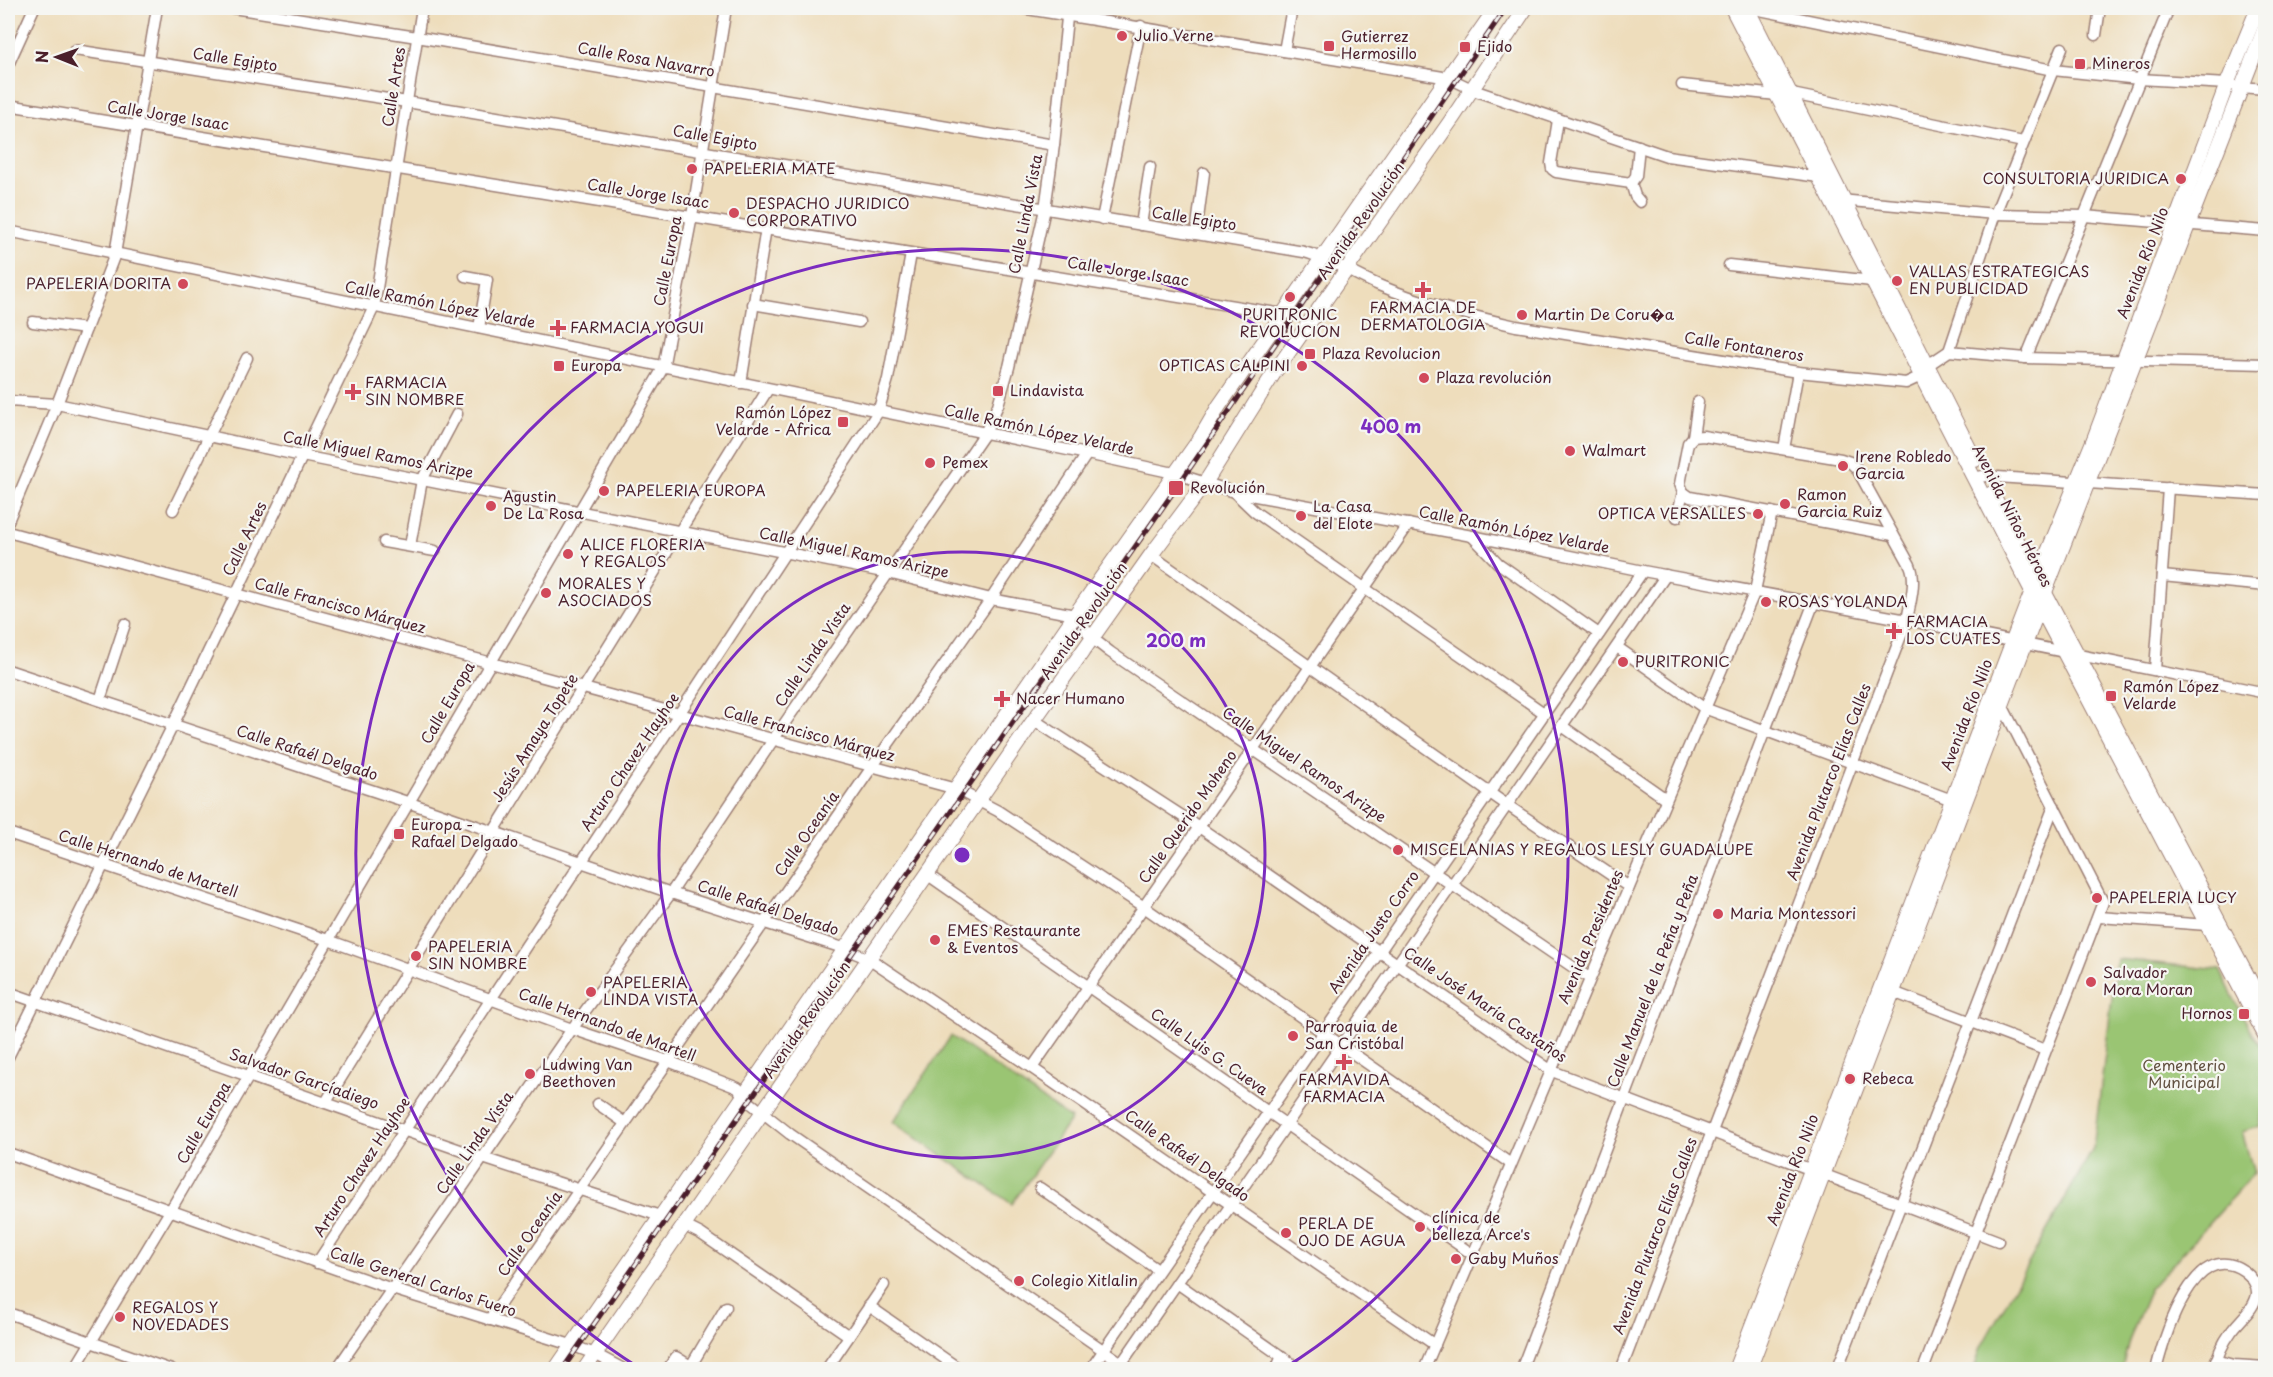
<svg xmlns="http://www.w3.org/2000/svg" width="2273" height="1377" viewBox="0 0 2273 1377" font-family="'Playpen Sans',sans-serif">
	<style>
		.green { fill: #9ac573; stroke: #72724f; stroke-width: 1.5 }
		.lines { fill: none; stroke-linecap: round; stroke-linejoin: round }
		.minor-casing { stroke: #9c7e74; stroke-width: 13 }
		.major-casing { stroke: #9c7e74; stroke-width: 16 }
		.minor { stroke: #fff; stroke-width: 10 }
		.major { stroke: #fff; stroke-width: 14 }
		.rail-casing { stroke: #4a1f2b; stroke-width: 5 }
		.rail { stroke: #f6f6f2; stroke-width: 3; stroke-dasharray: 9; stroke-linecap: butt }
		.ring { fill: none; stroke: #7b2cbf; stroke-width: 3 }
		.poi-dot { fill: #d1495b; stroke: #f6f6f2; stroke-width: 2 }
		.labels { text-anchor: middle; stroke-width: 4.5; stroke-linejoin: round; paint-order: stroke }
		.poi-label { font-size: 15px; fill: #4a1f2b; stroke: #f6f6f2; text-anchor: start }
		.street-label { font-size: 15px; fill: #4a1f2b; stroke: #f6f6f2 }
		.park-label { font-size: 15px; fill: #625141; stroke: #f6f6f2 }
		.centre { fill: #7b2cbf; stroke: #f6f6f2; stroke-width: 3 }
		.ring-label { font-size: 18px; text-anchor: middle; font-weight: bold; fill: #7b2cbf; stroke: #f6f6f2; stroke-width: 4.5; stroke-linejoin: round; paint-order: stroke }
	</style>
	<rect width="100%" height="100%" fill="#f6f6f2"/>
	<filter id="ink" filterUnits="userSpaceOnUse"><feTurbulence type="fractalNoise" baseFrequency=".0167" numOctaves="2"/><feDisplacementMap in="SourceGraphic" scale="12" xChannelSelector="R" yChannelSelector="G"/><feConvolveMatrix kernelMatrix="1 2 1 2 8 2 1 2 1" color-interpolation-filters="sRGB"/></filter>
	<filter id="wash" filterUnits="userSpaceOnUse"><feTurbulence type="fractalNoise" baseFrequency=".008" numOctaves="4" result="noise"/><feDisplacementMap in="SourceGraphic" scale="24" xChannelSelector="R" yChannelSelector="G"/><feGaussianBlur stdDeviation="1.35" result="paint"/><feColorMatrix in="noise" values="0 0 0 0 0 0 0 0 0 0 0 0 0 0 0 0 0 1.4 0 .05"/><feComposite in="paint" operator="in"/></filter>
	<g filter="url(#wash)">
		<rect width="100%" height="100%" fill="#eeddbc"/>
		<g class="green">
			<polygon points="2117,959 2220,970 2242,1015 2265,1053 2265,1095 2260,1126 2242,1132 2254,1173 2150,1289 2129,1340 2122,1369 1974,1369 1981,1347 2093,1149"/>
			<polygon points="951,1036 1071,1119 1012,1204 893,1122"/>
		</g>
	</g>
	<g filter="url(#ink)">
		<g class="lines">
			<defs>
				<g id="minor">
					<polyline points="233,8 417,37 1054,145"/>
					<polyline points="1021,8 1449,78 1476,91 1667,156 1819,177"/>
					<polyline points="1750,8 2053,70 2139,79 2227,84 2240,87 2266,89"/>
					<polyline points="2096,35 2100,8"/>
					<path d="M75 50 407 102 1304 252C1331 259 1355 275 1381 286 1424 304 1471 316 1516 326L1798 372 1906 383 1921 376 1928 365 1949 351 2026 358 2266 364"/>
					<polyline points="1284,51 1292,8"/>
					<polyline points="8,65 34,8"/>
					<polyline points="1682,85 1777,95"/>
					<polyline points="1792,94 2023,142"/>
					<polyline points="8,105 1283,314"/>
					<polyline points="1558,120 1551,163 1552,169 1556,172 1631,183"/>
					<polyline points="1631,183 1636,176 1639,146"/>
					<polyline points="1631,183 1635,196 1640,202"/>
					<polyline points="1840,200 1995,214 2084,216 2266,231"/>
					<polyline points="1102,219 1141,26"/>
					<polyline points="1141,225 1150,167"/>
					<polyline points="8,231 1087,454 1174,473 1234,492 1472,536 1643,571 1907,620 2266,693"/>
					<polyline points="1196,234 1204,173"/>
					<polyline points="1729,265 1872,281"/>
					<polyline points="465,276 487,280 479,328"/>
					<polyline points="753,304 859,322"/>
					<polyline points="33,322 86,329"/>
					<polyline points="1949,351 1995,214 2062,48"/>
					<polyline points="2026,358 2169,8"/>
					<polyline points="741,383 766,228"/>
					<polyline points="8,401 57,404 302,456 888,573 991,599 1075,615 1092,638 1110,652 1589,978"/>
					<polyline points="1784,449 1798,372"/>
					<polyline points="1974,478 1983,476 2266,495"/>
					<polyline points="1234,492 1255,512 1544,713"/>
					<polyline points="1683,492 1690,497 1893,535"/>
					<polyline points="173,510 247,358"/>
					<polyline points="1677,517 1683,492 1680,484 1688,443 1693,437 1698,402"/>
					<polyline points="8,521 57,404 115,254 157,8"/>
					<polyline points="8,532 956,789 998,811 1144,907 1511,1164"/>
					<polyline points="1472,536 1498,563 1599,634"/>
					<polyline points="384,542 435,551"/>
					<polyline points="410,546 422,480 457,414"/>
					<polyline points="1151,555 1507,805 1629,887"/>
					<polyline points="2162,576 2266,586"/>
					<polyline points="1617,647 1704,708 1952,800"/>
					<polyline points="8,670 407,802 671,893 837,946 870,959 1032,1068 1435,1345"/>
					<polyline points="2155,670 2168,488"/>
					<polyline points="100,700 125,624"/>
					<polyline points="1034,720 1199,827 1552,1071 1998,1241"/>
					<polyline points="1562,726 1666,799"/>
					<polyline points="8,833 328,940 572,1029 668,1061 738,1088 743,1097 790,1134 1132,1370"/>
					<polyline points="928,875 1472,1254"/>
					<polyline points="2099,917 2207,925"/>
					<polyline points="8,992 483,1158 660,1216"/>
					<polyline points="1893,992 2045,1050"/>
					<polyline points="8,1057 173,725 374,307 422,8"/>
					<polyline points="1032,1068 1409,524"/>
					<polyline points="326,1102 768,389"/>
					<polyline points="598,1104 625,1123"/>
					<polyline points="8,1153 392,1289 571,1345 595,1354 625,1370"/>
					<polyline points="1040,1188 1158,1270"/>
					<polyline points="683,1225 701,1234 849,1336"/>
					<polyline points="317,1263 878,412 888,379 911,254"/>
					<polyline points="1177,1283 1301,1370"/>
					<polyline points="869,1306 961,1370"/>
					<polyline points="8,1313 171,1370"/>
					<polyline points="489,1320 872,767 991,599 1087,454"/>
					<polyline points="2216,1360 2234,1365 2266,1367"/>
					<polyline points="74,1370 170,1211 663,368 692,216 726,8"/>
					<polyline points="336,1370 572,1029 671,893 773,740 985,433 998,405 1009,367 1045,209 1054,145 1068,8"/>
					<polyline points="667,1370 676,1357 689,1365 692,1364 726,1307"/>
					<polyline points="826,1370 884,1285"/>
					<polyline points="1090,1370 1643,571"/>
					<polyline points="1117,1370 1666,575"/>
					<polyline points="1276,1370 1282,1356"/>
					<polyline points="1424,1370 1755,591 1772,512"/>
					<polyline points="1521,1370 1814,602"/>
					<path d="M1621 1370 1907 620C1910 603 1917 581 1910 565L1857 469 1850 462 1841 459 1703 436 1693 437"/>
					<polyline points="1837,1370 2054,806"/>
					<polyline points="1923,1370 2103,902 2002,705"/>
					<path d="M2156 1370C2164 1338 2194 1236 2244 1271 2251 1276 2258 1285 2257 1294 2255 1309 2239 1320 2231 1332 2223 1343 2217 1356 2214 1370"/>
				</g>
				<g id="major">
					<polyline points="1732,8 2032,591 2266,1037"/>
					<polyline points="1747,8 1975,460"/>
					<polyline points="1992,493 2266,1011"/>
					<polyline points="555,1370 1075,615 1201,437 1219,406 1496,8"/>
					<polyline points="584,1370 1034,720 1151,555 1205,483 1274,373 1452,119 1526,8"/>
					<polyline points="1735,1370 1952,800 2032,591 2094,439 2227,84 2258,8"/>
					<polyline points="1749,1370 2040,605 2266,25"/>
				</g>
			</defs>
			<use href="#minor" class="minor-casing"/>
			<use href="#major" class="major-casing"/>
			<use href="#minor" class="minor"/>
			<use href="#major" class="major"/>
			<defs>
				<polyline id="rail" points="562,1370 1179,484 1506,8"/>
			</defs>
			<use href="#rail" class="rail-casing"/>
			<use href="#rail" class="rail"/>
		</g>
	</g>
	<g class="ring">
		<circle cx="962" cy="855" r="303"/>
		<path d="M641 1369A606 606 0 1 1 1283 1369"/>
	</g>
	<g class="poi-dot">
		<circle cx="1122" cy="36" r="6"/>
		<rect x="1323" y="40" width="12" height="12" rx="3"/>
		<rect x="1459" y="41" width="12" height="12" rx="3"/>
		<rect x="2074" y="58" width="12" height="12" rx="3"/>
		<circle cx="692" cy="169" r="6"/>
		<circle cx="2181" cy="179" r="6"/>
		<circle cx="734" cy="213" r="6"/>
		<circle cx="1897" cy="281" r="6"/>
		<circle cx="183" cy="284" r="6"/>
		<path d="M1420 281h6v6h6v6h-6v6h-6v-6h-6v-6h6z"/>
		<circle cx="1290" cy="297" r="6"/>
		<circle cx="1522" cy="315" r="6"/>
		<path d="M555 319h6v6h6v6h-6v6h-6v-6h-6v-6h6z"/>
		<rect x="1304" y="348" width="12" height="12" rx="3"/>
		<rect x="553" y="360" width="12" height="12" rx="3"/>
		<circle cx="1302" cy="366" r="6"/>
		<circle cx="1424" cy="378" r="6"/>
		<rect x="992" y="385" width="12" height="12" rx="3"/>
		<path d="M350 383h6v6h6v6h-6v6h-6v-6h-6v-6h6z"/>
		<rect x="837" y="416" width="12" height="12" rx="3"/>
		<circle cx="1570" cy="451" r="6"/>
		<circle cx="930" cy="463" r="6"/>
		<circle cx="1843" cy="466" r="6"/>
		<rect x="1168" y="480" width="16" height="16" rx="3"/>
		<circle cx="604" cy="491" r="6"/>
		<circle cx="1785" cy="504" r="6"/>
		<circle cx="491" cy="506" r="6"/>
		<circle cx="1758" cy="514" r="6"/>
		<circle cx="1301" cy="516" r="6"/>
		<circle cx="568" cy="554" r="6"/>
		<circle cx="546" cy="593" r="6"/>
		<circle cx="1766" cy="602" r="6"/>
		<path d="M1891 622h6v6h6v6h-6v6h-6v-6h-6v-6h6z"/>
		<circle cx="1623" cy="662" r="6"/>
		<rect x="2105" y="690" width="12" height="12" rx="3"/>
		<path d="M999 690h6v6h6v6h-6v6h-6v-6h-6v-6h6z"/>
		<rect x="393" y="828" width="12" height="12" rx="3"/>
		<circle cx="1398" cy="850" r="6"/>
		<circle cx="2097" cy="898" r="6"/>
		<circle cx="1718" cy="914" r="6"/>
		<circle cx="935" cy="940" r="6"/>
		<circle cx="416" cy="956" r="6"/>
		<circle cx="2091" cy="982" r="6"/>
		<circle cx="591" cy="992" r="6"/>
		<rect x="2238" y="1008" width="12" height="12" rx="3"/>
		<circle cx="1293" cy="1036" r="6"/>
		<path d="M1341 1053h6v6h6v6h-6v6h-6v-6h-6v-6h6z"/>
		<circle cx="530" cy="1074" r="6"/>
		<circle cx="1850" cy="1079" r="6"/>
		<circle cx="1420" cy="1227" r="6"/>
		<circle cx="1286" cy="1233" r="6"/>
		<circle cx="1456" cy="1259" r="6"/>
		<circle cx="1019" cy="1281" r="6"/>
		<circle cx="120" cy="1317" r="6"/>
	</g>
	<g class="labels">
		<g class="poi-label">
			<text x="1134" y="41">Julio Verne</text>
			<text x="1341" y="42">Gutierrez<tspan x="1341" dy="17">Hermosillo</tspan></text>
			<text x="1477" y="52">Ejido</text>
			<text x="2092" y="69">Mineros</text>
			<text x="704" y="174">PAPELERIA MATE</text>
			<text x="2169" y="184" text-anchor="end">CONSULTORIA JURIDICA</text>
			<text x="746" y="209">DESPACHO JURIDICO<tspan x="746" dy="17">CORPORATIVO</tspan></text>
			<text x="1909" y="277">VALLAS ESTRATEGICAS<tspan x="1909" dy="17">EN PUBLICIDAD</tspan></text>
			<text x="171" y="289" text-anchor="end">PAPELERIA DORITA</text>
			<text x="1423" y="313" text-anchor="middle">FARMACIA DE<tspan x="1423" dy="17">DERMATOLOGIA</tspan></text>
			<text x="1290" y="320" text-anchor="middle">PURITRONIC<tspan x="1290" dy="17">REVOLUCION</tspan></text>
			<text x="1534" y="320">Martin De Coru�a</text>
			<text x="570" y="333">FARMACIA YOGUI</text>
			<text x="1322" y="359">Plaza Revolucion</text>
			<text x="571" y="371">Europa</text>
			<text x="1290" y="371" text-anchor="end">OPTICAS CALPINI</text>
			<text x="1436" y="383">Plaza revolución</text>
			<text x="365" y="388">FARMACIA<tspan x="365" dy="17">SIN NOMBRE</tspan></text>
			<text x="1010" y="396">Lindavista</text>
			<text x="831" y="418" text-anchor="end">Ramón López<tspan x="831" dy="17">Velarde - Africa</tspan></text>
			<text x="1582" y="456">Walmart</text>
			<text x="1855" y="462">Irene Robledo<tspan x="1855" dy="17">Garcia</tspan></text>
			<text x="942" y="468">Pemex</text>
			<text x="1190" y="493">Revolución</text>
			<text x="616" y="496">PAPELERIA EUROPA</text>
			<text x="1797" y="500">Ramon<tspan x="1797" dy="17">Garcia Ruiz</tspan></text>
			<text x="503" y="502">Agustin<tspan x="503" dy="17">De La Rosa</tspan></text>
			<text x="1313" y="512">La Casa<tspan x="1313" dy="17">del Elote</tspan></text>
			<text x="1746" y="519" text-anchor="end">OPTICA VERSALLES</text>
			<text x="580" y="550">ALICE FLORERIA<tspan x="580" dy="17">Y REGALOS</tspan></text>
			<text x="558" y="589">MORALES Y<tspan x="558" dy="17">ASOCIADOS</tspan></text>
			<text x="1778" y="607">ROSAS YOLANDA</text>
			<text x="1906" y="627">FARMACIA<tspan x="1906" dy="17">LOS CUATES</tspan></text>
			<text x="1635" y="667">PURITRONIC</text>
			<text x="2123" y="692">Ramón López<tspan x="2123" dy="17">Velarde</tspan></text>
			<text x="1016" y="704">Nacer Humano</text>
			<text x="411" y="830">Europa -<tspan x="411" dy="17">Rafael Delgado</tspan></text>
			<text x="1410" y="855">MISCELANIAS Y REGALOS LESLY GUADALUPE</text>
			<text x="2109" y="903">PAPELERIA LUCY</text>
			<text x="1730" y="919">Maria Montessori</text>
			<text x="947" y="936">EMES Restaurante<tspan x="947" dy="17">&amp; Eventos</tspan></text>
			<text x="428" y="952">PAPELERIA<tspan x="428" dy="17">SIN NOMBRE</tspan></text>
			<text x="2103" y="978">Salvador<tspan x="2103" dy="17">Mora Moran</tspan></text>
			<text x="603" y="988">PAPELERIA<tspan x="603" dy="17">LINDA VISTA</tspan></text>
			<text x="2232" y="1019" text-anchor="end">Hornos</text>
			<text x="1305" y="1032">Parroquia de<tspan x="1305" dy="17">San Cristóbal</tspan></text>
			<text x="542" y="1070">Ludwing Van<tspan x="542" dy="17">Beethoven</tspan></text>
			<text x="1862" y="1084">Rebeca</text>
			<text x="1344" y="1085" text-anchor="middle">FARMAVIDA<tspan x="1344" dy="17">FARMACIA</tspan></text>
			<text x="1432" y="1223">clínica de<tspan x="1432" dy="17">belleza Arce's</tspan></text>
			<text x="1298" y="1229">PERLA DE<tspan x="1298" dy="17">OJO DE AGUA</tspan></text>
			<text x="1468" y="1264">Gaby Muños</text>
			<text x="1031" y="1286">Colegio Xitlalin</text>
			<text x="132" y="1313">REGALOS Y<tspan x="132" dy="17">NOVEDADES</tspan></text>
		</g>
		<g class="street-label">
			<text transform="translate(235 60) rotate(9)" y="5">Calle Egipto</text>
			<text transform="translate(646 60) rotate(10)" y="5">Calle Rosa Navarro</text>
			<text transform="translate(394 87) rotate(-81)" y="5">Calle Artes</text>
			<text transform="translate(168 116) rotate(9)" y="5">Calle Jorge Isaac</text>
			<text transform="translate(715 138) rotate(10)" y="5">Calle Egipto</text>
			<text transform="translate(648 194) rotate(9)" y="5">Calle Jorge Isaac</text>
			<text transform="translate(1026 214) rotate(-79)" y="5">Calle Linda Vista</text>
			<text transform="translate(1194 219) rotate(9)" y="5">Calle Egipto</text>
			<text transform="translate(1361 221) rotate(-55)" y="5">Avenida Revolución</text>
			<text transform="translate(668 261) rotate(-79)" y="5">Calle Europa</text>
			<text transform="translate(2143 263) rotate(-69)" y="5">Avenida Río Nilo</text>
			<text transform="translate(1128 272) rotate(9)" y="5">Calle Jorge Isaac</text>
			<text transform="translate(440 305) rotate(11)" y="5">Calle Ramón López Velarde</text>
			<text transform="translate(1744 347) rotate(9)" y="5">Calle Fontaneros</text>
			<text transform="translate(1039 430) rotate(12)" y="5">Calle Ramón López Velarde</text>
			<text transform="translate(378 455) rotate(11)" y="5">Calle Miguel Ramos Arizpe</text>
			<text transform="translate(2012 516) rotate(63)" y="5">Avenida Niños Héroes</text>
			<text transform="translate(1514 530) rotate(11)" y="5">Calle Ramón López Velarde</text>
			<text transform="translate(245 539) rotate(-64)" y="5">Calle Artes</text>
			<text transform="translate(854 553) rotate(12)" y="5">Calle Miguel Ramos Arizpe</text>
			<text transform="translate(340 606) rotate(15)" y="5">Calle Francisco Márquez</text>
			<text transform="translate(1084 621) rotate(-55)" y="5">Avenida Revolución</text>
			<text transform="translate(813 655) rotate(-56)" y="5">Calle Linda Vista</text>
			<text transform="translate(448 703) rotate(-60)" y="5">Calle Europa</text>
			<text transform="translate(1967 715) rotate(-69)" y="5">Avenida Río Nilo</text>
			<text transform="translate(809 734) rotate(15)" y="5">Calle Francisco Márquez</text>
			<text transform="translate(535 738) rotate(-58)" y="5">Jesús Amaya Topete</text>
			<text transform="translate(307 753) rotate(18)" y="5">Calle Rafaél Delgado</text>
			<text transform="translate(630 762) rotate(-56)" y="5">Arturo Chavez Hayhoe</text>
			<text transform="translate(1304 765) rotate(34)" y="5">Calle Miguel Ramos Arizpe</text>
			<text transform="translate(1829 782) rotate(-69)" y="5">Avenida Plutarco Elías Calles</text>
			<text transform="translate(1188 817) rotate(-55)" y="5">Calle Querido Moheno</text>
			<text transform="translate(807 834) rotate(-55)" y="5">Calle Oceanía</text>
			<text transform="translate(148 864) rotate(18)" y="5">Calle Hernando de Martell</text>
			<text transform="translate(768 908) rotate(18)" y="5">Calle Rafaél Delgado</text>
			<text transform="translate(1374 932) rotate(-55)" y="5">Avenida Justo Corro</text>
			<text transform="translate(1591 937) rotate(-67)" y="5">Avenida Presidentes</text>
			<text transform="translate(1653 981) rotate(-69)" y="5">Calle Manuel de la Peña y Peña</text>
			<text transform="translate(1485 1005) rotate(34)" y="5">Calle José María Castaños</text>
			<text transform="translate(807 1020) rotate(-55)" y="5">Avenida Revolución</text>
			<text transform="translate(607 1025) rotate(20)" y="5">Calle Hernando de Martell</text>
			<text transform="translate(1209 1052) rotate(35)" y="5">Calle Luis G. Cueva</text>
			<text transform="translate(304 1079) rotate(19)" y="5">Salvador Garcíadiego</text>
			<text transform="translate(204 1123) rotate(-60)" y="5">Calle Europa</text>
			<text transform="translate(475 1143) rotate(-55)" y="5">Calle Linda Vista</text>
			<text transform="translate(1187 1156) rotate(35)" y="5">Calle Rafaél Delgado</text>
			<text transform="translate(362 1167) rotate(-57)" y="5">Arturo Chavez Hayhoe</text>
			<text transform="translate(1793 1170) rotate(-69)" y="5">Avenida Río Nilo</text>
			<text transform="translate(530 1234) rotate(-55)" y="5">Calle Oceanía</text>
			<text transform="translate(1655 1236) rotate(-69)" y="5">Avenida Plutarco Elías Calles</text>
			<text transform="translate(423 1282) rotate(18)" y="5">Calle General Carlos Fuero</text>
		</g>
		<g class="park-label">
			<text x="2184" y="1071">Cementerio<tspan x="2184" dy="17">Municipal</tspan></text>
		</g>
	</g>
	<circle cx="962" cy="855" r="9" class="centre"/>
	<g class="ring-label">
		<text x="1391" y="433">400 m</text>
		<text x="1176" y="647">200 m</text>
	</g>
	<rect width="2273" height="1377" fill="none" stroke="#f6f6f2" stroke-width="30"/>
	<g transform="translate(57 57) rotate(271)" stroke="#f6f6f2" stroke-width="4.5" paint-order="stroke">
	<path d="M0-4.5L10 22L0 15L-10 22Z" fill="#4a1f2b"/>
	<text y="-9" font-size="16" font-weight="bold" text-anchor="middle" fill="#4a1f2b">N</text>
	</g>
</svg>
